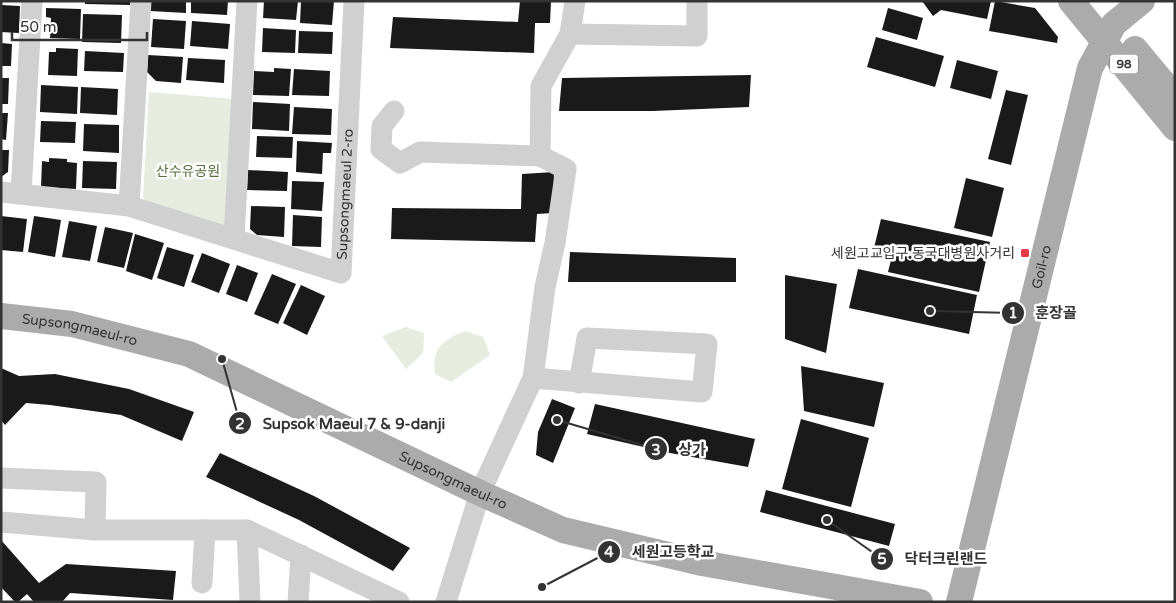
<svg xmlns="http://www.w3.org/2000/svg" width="1176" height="603" viewBox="0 0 1176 603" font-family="'Varela Round','Noto Sans KR',sans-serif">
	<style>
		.green { fill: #e6ecdf }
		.building { fill: #1a1a1a }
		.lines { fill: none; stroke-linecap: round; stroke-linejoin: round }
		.minor { stroke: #d0d0d0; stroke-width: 21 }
		.major { stroke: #ababab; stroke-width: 26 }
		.poi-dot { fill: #e63946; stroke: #fff; stroke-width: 2 }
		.labels { text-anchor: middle; stroke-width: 5; stroke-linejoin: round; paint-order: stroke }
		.shield { fill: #fff; stroke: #707070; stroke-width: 1 }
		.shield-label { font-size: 12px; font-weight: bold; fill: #333 }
		.park-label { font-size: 14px; fill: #56703f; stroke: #fff }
		.street-label { font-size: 14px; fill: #333; stroke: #fff }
		.poi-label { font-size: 14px; fill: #333; stroke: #fff; text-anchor: end }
		.leader { fill: none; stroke: #333; stroke-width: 2 }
		.callout-dot { fill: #333; stroke: #fff; stroke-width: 2 }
		.mark-label { font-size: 15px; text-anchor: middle; font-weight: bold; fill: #fff }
		.callout-label { font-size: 15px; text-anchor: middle; font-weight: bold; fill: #333; stroke: #fff; stroke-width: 5; stroke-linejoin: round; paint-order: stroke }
	</style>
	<rect width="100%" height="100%" fill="#fff"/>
	<g class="green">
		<polygon points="149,92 235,99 229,222 221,227 148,204 143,197"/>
		<polygon points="406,327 424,333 423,353 406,369 382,336"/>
		<path d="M465 331 483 337 490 355 451 382 435 374C432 347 442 341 465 331Z"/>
	</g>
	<g class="building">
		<polygon points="85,1 130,1 130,5 85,4"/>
		<polygon points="151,1 186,1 186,13 150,11"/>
		<polygon points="191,1 228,1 227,15 191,13"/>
		<polygon points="264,1 298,1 296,20 263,18"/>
		<polygon points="301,1 334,1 332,25 300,23"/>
		<polygon points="520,1 551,1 550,23 535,23 534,53 390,48 393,17 518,22"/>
		<polygon points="922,1 991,1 987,19 941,10 933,16"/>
		<polygon points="995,1 1035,8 1058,37 1057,43 989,31"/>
		<polygon points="1,5 20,6 19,33 1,32"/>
		<polygon points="46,8 81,9 80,39 50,38 51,18 46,17"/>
		<polygon points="888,8 923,18 917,40 882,30"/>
		<polygon points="83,14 122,15 121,43 82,42"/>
		<polygon points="153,19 186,21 184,49 151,47"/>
		<polygon points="192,21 230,24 228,49 190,46"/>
		<polygon points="263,28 296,30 295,53 262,52"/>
		<polygon points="299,31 333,32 332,54 298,53"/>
		<polygon points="876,37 944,56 935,87 867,67"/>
		<polygon points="1,43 12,44 11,66 1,66"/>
		<polygon points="56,48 78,49 77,76 48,75 49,52 56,52"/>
		<polygon points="85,51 124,53 123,72 84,71"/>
		<polygon points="148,55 183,57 181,83 156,81 147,72"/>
		<polygon points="188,58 225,60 224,83 186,80"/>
		<polygon points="957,60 998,71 991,99 950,88"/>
		<polygon points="274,68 291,69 289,96 253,95 254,71 274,72"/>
		<polygon points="294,69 330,71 329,96 292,95"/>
		<polygon points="751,75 749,107 653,111 559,111 562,78"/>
		<polygon points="1,78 9,78 8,104 1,104"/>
		<polygon points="41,85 78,87 77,114 40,112"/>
		<polygon points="81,87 118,89 117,115 80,113"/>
		<polygon points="1006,90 1028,95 1011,165 988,159"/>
		<polygon points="253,102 290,104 289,131 252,129"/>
		<polygon points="294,107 332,109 331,135 292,134"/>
		<polygon points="1,113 8,113 6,140 1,139"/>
		<polygon points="41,121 76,122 75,143 40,142"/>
		<polygon points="84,124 119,125 119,153 83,151"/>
		<polygon points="257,136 293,137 292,158 256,157"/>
		<polygon points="297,141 332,143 331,153 323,153 322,174 296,172"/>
		<polygon points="1,150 9,150 8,172 1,177"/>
		<polygon points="49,158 67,159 67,162 77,163 76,189 41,187 42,161 49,162"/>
		<polygon points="83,161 117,162 116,189 82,188"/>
		<polygon points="248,170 288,172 287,191 247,190"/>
		<polygon points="554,172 553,213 537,214 535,242 391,239 392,208 521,209 522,174"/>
		<polygon points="966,178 1004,188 992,237 954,228"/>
		<polygon points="292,181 324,182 322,211 291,209"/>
		<polygon points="251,206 285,207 284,237 257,235 250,229"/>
		<polygon points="293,215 322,217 321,247 292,246"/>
		<polygon points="1,216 27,219 23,252 1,250"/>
		<polygon points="34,216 61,220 55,257 28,252"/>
		<polygon points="881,219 990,242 979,292 888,272 892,256 873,252"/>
		<polygon points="69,221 97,226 90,261 62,257"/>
		<polygon points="105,227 133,233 124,268 97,262"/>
		<polygon points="135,234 164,243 152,280 126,271"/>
		<polygon points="167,247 194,255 184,287 157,278"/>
		<polygon points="570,252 736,258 736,282 568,282"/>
		<polygon points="202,253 230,264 219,293 191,282"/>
		<polygon points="237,265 258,273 247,302 226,294"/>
		<polygon points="858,269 977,295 969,334 849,308"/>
		<polygon points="272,274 296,284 278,324 254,314"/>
		<polygon points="785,275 837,284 826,353 785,339"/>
		<polygon points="301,285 325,296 307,335 283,323"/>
		<polygon points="801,366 884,383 874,427 804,411"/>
		<polygon points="1,368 19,376 55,374 129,389 194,412 182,441 121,415 50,405 26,403 5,425 1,420"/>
		<polygon points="552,399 575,408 553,463 536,455 538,432"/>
		<polygon points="595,404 755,439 748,467 670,453 587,434"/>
		<polygon points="801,419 869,438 851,507 782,489"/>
		<polygon points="220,453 314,496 410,548 393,571 299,520 206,477"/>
		<polygon points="766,490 895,524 889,546 760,512"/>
		<polygon points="1,540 39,583 66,564 176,571 173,600 70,593 62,602 34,602 27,594 18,602 15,602 1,587"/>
	</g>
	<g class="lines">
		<g class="minor">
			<polyline points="570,34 697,36 697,1"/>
			<polyline points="394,111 382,126 381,149 400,163 420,152 540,156"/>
			<path id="s1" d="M1 192 129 206 341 273 354 1"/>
			<polyline points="21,193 32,1"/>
			<polyline points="129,206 141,1"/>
			<polyline points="234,238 247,1"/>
			<polyline points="533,378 702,392 707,344 587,338 579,383"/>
			<polyline points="1,478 96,482 95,530"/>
			<polyline points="1,522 95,530 247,530 399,602"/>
			<polyline points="247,530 250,602"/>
			<polyline points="202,583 205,530"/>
			<polyline points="298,602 301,555"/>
			<polyline points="446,602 480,493 533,378 545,287 555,243 566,169 540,156 541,86 570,34 575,1"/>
		</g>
		<g class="major">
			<polyline points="1071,1 1175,128"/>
			<polyline points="1135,49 1175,97"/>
			<path id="s2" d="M1 316 72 324 189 354 480 493 563 530 702 563 920 602"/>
			<path id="s3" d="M959 602 1090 68 1114 24 1142 1"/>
		</g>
	</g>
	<rect class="poi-dot" x="1020" y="248" width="10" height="10" rx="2.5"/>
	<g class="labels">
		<rect class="shield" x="1110" y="54.5" width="28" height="19" rx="4"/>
		<g class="shield-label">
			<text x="1124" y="68">98</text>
		</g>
		<g class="park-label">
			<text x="188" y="176">산수유공원</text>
		</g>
		<g class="street-label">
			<text dy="5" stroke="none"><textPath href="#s1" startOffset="430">Supsongmaeul 2-ro</textPath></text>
			<text dy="5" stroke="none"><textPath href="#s3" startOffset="345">Goil-ro</textPath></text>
			<text dy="5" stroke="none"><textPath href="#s2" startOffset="80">Supsongmaeul-ro</textPath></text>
			<text dy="5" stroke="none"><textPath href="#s2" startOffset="485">Supsongmaeul-ro</textPath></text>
		</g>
		<g class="poi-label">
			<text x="1015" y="258">세원고교입구.동국대병원사거리</text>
		</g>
	</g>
	<path class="leader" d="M930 311L1013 313M222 359L240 423M557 420L656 449M542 587L609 552M827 520L882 559"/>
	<g class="callout-dot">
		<circle cx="930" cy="311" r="5"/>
		<circle cx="222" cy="359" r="5"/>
		<circle cx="557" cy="420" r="5"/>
		<circle cx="542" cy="587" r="5"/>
		<circle cx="827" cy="520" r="5"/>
		<circle cx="1013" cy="313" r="12"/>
		<circle cx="240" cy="423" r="12"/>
		<circle cx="656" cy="449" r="12"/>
		<circle cx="609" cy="552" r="12"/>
		<circle cx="882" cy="559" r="12"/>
	</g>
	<g class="mark-label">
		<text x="1013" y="318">1</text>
		<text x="240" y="429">2</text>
		<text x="656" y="455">3</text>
		<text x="609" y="557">4</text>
		<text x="882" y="564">5</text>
	</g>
	<g class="callout-label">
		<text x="1056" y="318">훈장골</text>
		<text x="354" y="429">Supsok Maeul 7 &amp; 9-danji</text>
		<text x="692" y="455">상가</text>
		<text x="673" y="557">세원고등학교</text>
		<text x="946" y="564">닥터크린랜드</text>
	</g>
	<rect width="1176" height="603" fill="none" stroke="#333333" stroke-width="5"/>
	<path d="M12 32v8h135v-8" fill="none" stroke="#333333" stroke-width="2.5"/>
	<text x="20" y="32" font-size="15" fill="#333333" stroke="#ffffff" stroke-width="4" paint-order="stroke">50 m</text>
</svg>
